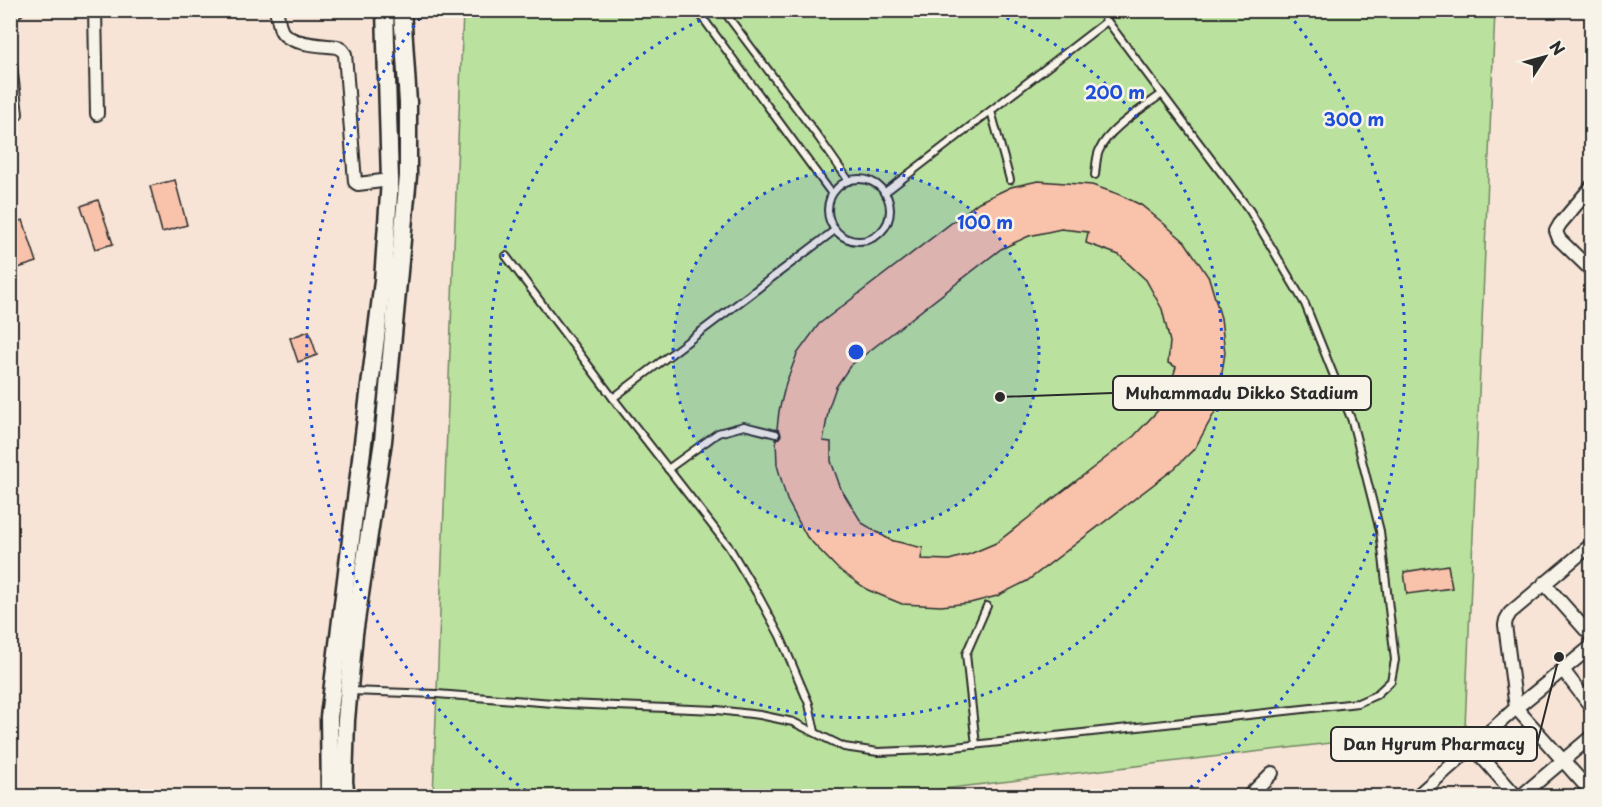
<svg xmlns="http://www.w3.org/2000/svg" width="1602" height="807" viewBox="0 0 1602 807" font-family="'Playpen Sans',sans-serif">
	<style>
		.green { fill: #bae29e; stroke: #728664; stroke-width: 1.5 }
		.building { fill: #f8c2ab; stroke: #2b2b2b; stroke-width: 1.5; fill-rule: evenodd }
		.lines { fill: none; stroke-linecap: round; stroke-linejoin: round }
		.service-casing { stroke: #2b2b2b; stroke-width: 10 }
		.minor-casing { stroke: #2b2b2b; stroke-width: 16 }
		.secondary-casing { stroke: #2b2b2b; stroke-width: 21 }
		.service { stroke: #f7f3e8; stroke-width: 6 }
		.minor { stroke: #f7f3e8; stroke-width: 12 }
		.secondary { stroke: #f7f3e8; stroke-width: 16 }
		.ring { fill: none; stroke: #1d4ed8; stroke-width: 3; stroke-dasharray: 3 6 }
		.centre { fill: #1d4ed8; stroke: #f7f3e8; stroke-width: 3 }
		.ring-label { font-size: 18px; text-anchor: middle; font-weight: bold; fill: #1d4ed8; stroke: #f7f3e8; stroke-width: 5; stroke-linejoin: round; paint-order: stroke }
		.leader { fill: none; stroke: #2b2b2b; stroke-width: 2 }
		.callout-dot { fill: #2b2b2b; stroke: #f7f3e8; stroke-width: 2 }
		.callout { fill: #f7f3e8; stroke: #2b2b2b; stroke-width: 2 }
		.callout-label { font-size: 16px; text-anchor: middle; font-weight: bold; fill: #2b2b2b }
	</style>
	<rect width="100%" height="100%" fill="#f7e4d6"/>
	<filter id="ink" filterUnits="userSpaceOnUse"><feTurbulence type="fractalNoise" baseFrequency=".0167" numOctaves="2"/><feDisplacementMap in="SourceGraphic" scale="12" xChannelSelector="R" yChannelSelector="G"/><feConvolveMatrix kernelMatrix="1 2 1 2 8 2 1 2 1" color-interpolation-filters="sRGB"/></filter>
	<g filter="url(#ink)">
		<polygon class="green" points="463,11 1495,11 1465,727 883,796 433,796"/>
		<g class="building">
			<polygon points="175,180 187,225 162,232 150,186"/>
			<path d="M1038 181 1092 185 1118 194 1141 205 1162 222 1185 242 1209 278 1221 318 1225 353 1216 410 1195 448 1175 468 1027 581 997 596 970 603 941 606 902 604 868 590 838 569 807 537 787 500 777 465 776 439 779 438 781 435 780 431 777 429 779 411 786 383 797 354 819 324 979 202 1011 187ZM1061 229 1088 232 1086 243 1119 255 1146 280 1162 309 1170 342 1168 363 1176 367 1170 387 1162 406 1134 436 996 543 970 554 949 560 921 559 923 548 890 540 862 523 841 489 831 461V442L823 441 829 407 836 387 850 366 1001 249 1029 236Z"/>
			<polygon points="98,200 113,244 95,249 81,206"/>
			<polygon points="23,220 37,262 18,268 10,243 10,224"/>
			<polygon points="309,331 317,355 298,362 290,338"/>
			<polygon points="1448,565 1452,588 1407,594 1404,572"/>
		</g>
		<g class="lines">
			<defs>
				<g id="service">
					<polyline points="697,10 832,194"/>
					<polyline points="723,10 819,138 849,181"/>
					<polyline points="991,111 1010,180"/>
					<path d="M1095 175C1096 168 1096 158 1099 151 1108 129 1143 108 1162 94"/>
					<circle cx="859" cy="210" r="31"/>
					<polyline points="884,193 1107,21"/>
					<polyline points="506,256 613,398 729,547 759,597 780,636 809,704 815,732"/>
					<polyline points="613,398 835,230"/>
					<polyline points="668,469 718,433 744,426 776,434"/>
					<polyline points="350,691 437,694 566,704 717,710 760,715 793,722 844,747 878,752 927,750 1358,703 1376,695 1391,681 1395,660 1380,531 1352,421 1305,304 1250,211 1099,10"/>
					<polyline points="976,745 966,654 987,606"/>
				</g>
				<g id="minor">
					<polyline points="95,10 97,114"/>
					<path d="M276 10C278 17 279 24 281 30 288 45 322 45 337 47L342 50 345 54 355 182 358 184 390 180"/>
					<polyline points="10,13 17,10"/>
					<polyline points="10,66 16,114"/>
					<polyline points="1592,186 1560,224 1556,231 1559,239 1592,271"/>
					<polyline points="1592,544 1510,613 1506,620 1505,625 1516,708 1592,793"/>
					<polyline points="1544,583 1592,637"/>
					<polyline points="1563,670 1592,708"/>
					<polyline points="1473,747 1516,796"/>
					<polyline points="1249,796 1272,773"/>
					<polyline points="1417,796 1516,708 1592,646"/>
					<polyline points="1521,796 1592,736"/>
				</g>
				<g id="secondary">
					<polyline points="330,796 329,717 383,281 390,180 385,10"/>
					<polyline points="346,796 344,782 346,720 354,634 383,441 408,176 408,103 402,10"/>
				</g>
			</defs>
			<use href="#service" class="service-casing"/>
			<use href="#minor" class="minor-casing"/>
			<use href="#secondary" class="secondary-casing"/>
			<use href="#service" class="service"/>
			<use href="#minor" class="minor"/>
			<use href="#secondary" class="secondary"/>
		</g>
	</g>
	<circle cx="856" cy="352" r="183" fill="#1d4ed8" fill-opacity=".12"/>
	<g class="ring">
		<circle cx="856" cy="352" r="183"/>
		<path d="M990 11A366 366 0 1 1 722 11"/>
		<path d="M533 796A549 549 0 0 1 423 14M1289 14A549 549 0 0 1 1179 796"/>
	</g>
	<circle cx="856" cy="352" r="9" class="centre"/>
	<g class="ring-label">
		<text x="1115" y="99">200 m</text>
		<text x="1354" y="126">300 m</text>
		<text x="985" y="229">100 m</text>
	</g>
	<path class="leader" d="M1000 397L1113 393M1559 657L1537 744"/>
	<g class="callout-dot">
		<circle cx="1000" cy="397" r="6"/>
		<circle cx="1559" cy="657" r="6"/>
	</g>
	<g class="callout">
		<rect x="1113" y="376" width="258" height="34" rx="6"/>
		<rect x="1331" y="727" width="206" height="34" rx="6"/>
	</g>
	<g class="callout-label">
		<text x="1242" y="399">Muhammadu Dikko Stadium</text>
		<text x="1434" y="750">Dan Hyrum Pharmacy</text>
	</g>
	<rect width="1602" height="807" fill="none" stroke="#f7f3e8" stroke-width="36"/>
	<rect x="18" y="18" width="1566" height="771" fill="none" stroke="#2b2b2b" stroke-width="2" filter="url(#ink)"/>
	<g transform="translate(1545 57) rotate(54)" stroke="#f7f3e8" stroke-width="4.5" paint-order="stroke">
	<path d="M0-4.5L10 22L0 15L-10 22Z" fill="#2b2b2b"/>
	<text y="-9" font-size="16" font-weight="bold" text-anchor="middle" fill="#2b2b2b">N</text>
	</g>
</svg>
